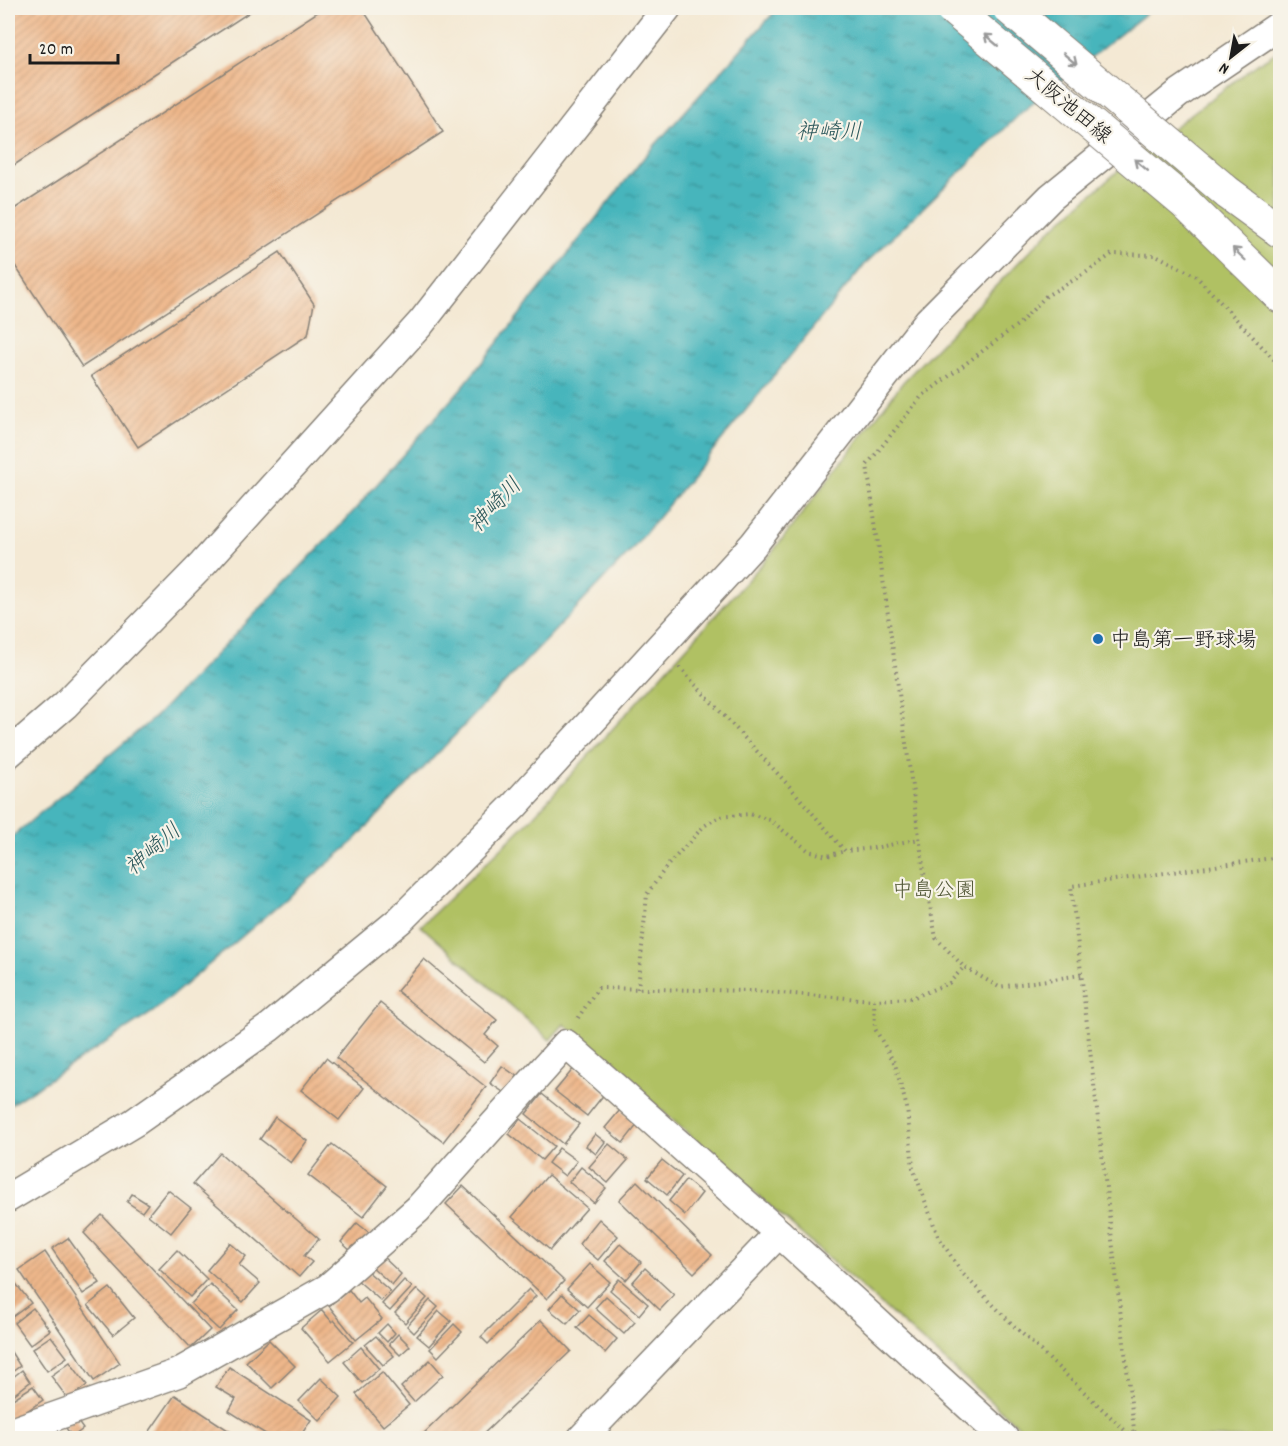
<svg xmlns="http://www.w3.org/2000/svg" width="1288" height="1446" viewBox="0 0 1288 1446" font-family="Dekko,'Klee One',sans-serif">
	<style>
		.green { fill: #b0c164; stroke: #666e40; stroke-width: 1.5 }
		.water { fill: url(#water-ripples); stroke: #31686c; stroke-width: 1.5 }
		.building { fill: url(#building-hatch) }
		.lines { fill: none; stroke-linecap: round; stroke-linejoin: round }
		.minor-casing { stroke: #888278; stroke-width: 31 }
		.highway-casing { stroke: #888278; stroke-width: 35 }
		.path { stroke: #888278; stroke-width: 4; stroke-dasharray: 1.5 4.5; stroke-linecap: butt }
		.minor { stroke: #fff; stroke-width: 28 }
		.highway { stroke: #fff; stroke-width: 33 }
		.major-bridge-casing { stroke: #888278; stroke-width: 35; stroke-linecap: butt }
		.major-bridge { stroke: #fff; stroke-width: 33 }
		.oneway { stroke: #999 }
		.poi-dot { fill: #1f6fb2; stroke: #f7f3e8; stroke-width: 2 }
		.labels { text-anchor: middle; stroke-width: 4.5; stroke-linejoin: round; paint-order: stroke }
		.street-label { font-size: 21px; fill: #1c1c1c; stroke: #f7f3e8 }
		.poi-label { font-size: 21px; fill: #1c1c1c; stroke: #f7f3e8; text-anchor: start }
		.park-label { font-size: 21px; fill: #505635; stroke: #f7f3e8 }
		.water-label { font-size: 22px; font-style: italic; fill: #2d595c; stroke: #f7f3e8 }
	</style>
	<defs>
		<pattern id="water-ripples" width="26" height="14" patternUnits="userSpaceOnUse" patternTransform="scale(1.5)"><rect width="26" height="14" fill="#46b5bc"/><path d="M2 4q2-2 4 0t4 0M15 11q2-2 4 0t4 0" fill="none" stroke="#3a9298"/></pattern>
		<pattern id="building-hatch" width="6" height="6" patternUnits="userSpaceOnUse" patternTransform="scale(1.5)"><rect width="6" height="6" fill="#eeb78b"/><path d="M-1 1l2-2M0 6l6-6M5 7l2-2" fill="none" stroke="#cc9d77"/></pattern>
	</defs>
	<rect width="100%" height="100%" fill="#f7f3e8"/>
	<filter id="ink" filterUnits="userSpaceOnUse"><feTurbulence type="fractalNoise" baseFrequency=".0167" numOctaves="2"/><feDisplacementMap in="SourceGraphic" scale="12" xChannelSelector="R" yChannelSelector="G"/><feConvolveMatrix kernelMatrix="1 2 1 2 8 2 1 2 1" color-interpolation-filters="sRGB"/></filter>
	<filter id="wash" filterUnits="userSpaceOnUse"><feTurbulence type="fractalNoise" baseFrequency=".008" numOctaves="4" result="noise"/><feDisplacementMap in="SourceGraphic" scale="24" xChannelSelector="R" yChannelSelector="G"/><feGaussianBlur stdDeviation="1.35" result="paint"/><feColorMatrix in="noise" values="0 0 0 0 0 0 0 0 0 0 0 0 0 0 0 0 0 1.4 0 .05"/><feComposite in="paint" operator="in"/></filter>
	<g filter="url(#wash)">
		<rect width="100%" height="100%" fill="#f4e9d4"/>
		<polygon class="green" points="1280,50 1280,1438 1032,1438 564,1024 550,1040 421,926 529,821 770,555 903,382 1048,232 1134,157 1260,62"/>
		<polygon class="water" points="778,8 1153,8 1022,112 865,264 630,552 351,844 153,1012 8,1106 8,840 156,716 344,522 464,385 646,155"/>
		<g id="blocks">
			<g class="building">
				<polygon points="8,8 256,8 8,169"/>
				<polygon points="324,8 362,8 443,132 82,367 8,255 8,213"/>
				<polygon points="280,252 314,304 308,335 138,447 91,376"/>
				<polygon points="424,959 497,1020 485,1035 498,1046 484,1062 397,991"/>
				<polygon points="380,1003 486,1087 443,1142 336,1058"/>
				<polygon points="326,1058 364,1088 339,1120 301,1090"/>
				<polygon points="502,1066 521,1079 509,1096 490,1083"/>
				<polygon points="574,1068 605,1093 587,1116 555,1091"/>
				<polygon points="542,1094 579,1124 563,1144 526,1114"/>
				<polygon points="620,1110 638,1124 623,1143 605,1128"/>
				<polygon points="275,1117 307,1141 291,1163 260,1139"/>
				<polygon points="520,1119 554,1146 542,1160 509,1134"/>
				<polygon points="595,1134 605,1142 596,1154 586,1146"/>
				<polygon points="332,1144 387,1186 363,1217 308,1175"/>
				<polygon points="609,1144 628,1160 608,1183 589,1167"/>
				<polygon points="559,1148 577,1161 565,1176 548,1163"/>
				<polygon points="220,1153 319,1239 304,1256 312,1262 299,1277 193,1184"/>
				<polygon points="662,1160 682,1176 667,1195 647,1178"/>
				<polygon points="581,1167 606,1188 594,1203 569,1182"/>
				<polygon points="548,1175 587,1208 550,1250 512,1217"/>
				<polygon points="686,1180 702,1193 685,1215 669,1201"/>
				<polygon points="637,1181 712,1255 694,1273 619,1200"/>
				<polygon points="463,1186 564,1281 547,1299 446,1204"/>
				<polygon points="168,1190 191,1208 171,1233 148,1215"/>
				<polygon points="132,1194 148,1204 142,1212 127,1202"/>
				<polygon points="102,1215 210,1330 191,1348 84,1233"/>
				<polygon points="599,1219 618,1236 598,1260 579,1244"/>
				<polygon points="357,1223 371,1234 354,1254 341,1242"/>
				<polygon points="68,1238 100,1283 83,1294 52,1249"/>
				<polygon points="230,1243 246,1256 239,1265 260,1283 243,1302 207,1270"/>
				<polygon points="620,1244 641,1262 626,1280 605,1261"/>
				<polygon points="177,1250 207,1279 190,1297 159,1269"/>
				<polygon points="45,1252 120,1363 94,1381 19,1270"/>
				<polygon points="380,1254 401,1274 392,1285 370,1265"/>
				<polygon points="590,1264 610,1282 587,1307 567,1289"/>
				<polygon points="645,1268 674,1295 660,1310 632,1283"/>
				<polygon points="365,1269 390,1291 381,1301 356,1279"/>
				<polygon points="10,1276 31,1303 11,1318 8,1313 8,1278"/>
				<polygon points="619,1279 648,1304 639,1315 610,1290"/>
				<polygon points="404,1280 412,1287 390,1311 382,1304"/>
				<polygon points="210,1284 238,1310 219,1330 191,1304"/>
				<polygon points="110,1288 134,1318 113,1335 88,1305"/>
				<polygon points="417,1289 427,1298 405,1323 395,1313"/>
				<polygon points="529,1289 536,1296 488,1344 481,1337"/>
				<polygon points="349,1290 359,1303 365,1298 382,1319 356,1340 329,1306"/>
				<polygon points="562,1294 580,1310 567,1324 549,1309"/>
				<polygon points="606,1296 635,1322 624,1334 595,1308"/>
				<polygon points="430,1300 438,1307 414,1333 407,1326"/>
				<polygon points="33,1308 50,1330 30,1345 14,1323"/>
				<polygon points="322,1310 332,1322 334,1320 353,1342 330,1361 301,1328"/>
				<polygon points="439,1311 451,1321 429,1346 417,1336"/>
				<polygon points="589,1315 617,1339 605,1353 577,1328"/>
				<polygon points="541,1320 571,1351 479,1438 419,1438"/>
				<polygon points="387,1324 395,1333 387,1342 378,1333"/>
				<polygon points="454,1324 462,1332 438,1357 430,1349"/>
				<polygon points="398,1334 410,1346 400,1355 389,1344"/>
				<polygon points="51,1336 67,1357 47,1371 32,1349"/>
				<polygon points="376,1336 394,1356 383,1365 365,1345"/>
				<polygon points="269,1340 295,1366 272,1388 246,1362"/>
				<polygon points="361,1347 379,1369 362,1383 344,1362"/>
				<polygon points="11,1352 20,1366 8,1375 8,1355"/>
				<polygon points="430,1360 443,1375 414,1402 401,1387"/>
				<polygon points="70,1362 87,1385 68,1399 51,1376"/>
				<polygon points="229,1367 311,1420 299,1438 272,1438 229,1411 236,1399 216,1387"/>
				<polygon points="22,1370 30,1382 8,1399 8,1381"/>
				<polygon points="382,1372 409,1405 383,1426 356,1394"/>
				<polygon points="321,1378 341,1397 320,1421 299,1401"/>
				<polygon points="33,1386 43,1400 12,1421 8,1414 8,1402"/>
				<polygon points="175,1395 240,1438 145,1438"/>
				<polygon points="75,1418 83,1429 72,1437 64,1425"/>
			</g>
		</g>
	</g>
	<g filter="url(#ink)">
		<use href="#blocks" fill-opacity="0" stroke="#888278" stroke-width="1.5"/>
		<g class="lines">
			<defs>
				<g id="minor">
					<polyline points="8,754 65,705 203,564 421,323 667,8"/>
					<polyline points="8,1198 135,1122 270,1027 400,920 515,805 753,545 928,321 1051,197 1178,94 1280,25"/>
					<polyline points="8,1433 178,1373 328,1288 418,1209 566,1044 779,1233 1004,1438"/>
					<polyline points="582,1438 779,1233"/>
				</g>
				<g id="highway">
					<polyline points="1228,193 1280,231"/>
					<polyline points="1185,203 1280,296"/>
				</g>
			</defs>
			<use href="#minor" class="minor-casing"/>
			<use href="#highway" class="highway-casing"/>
			<g class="path">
				<polyline points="679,667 790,787 845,851 874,848 919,839"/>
				<polyline points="1081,975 999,987 964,967 936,938 925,879 867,465 921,397 1020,323 1046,296 1084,274 1112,254 1156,255 1196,276 1280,366"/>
				<polyline points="638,989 647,894 667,866 704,826 719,817 750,814 770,820 809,851 827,856 845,851"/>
				<polyline points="874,1000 875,1029 895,1064 907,1108 913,1168 938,1236 962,1273 1013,1325 1133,1438"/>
				<polyline points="578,1018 598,988 753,991 874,1000 912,998 949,983 964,967"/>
				<polyline points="1135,1438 1071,886 1280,857"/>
			</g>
			<use href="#minor" class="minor"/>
			<use href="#highway" class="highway"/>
			<defs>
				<g id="major-bridge">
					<polyline points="952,8 1185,203"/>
					<polyline points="1009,8 1228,193"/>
				</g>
			</defs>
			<use href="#major-bridge" class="major-bridge-casing"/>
			<use href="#major-bridge" class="major-bridge"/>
		</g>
		<defs><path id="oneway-shaft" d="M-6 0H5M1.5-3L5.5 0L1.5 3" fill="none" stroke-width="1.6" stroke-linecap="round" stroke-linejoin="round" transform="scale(1.5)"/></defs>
		<g class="oneway">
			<use href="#oneway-shaft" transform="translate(991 40) rotate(-140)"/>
			<use href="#oneway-shaft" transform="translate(1070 59) rotate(40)"/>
			<use href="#oneway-shaft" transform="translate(1141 165) rotate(-140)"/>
			<use href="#oneway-shaft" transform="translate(1239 254) rotate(-136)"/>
		</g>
	</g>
	<circle class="poi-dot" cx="1098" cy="639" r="6"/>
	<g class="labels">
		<g class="street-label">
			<text transform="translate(1069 105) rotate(40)" y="7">大阪池田線</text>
		</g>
		<g class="poi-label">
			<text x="1110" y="646">中島第一野球場</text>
		</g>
		<g class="park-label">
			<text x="934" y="896">中島公園</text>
		</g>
		<g class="water-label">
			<text x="829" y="138">神崎川</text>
			<text transform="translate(494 504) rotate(-47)" y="8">神崎川</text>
			<text transform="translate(152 848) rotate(-41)" y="8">神崎川</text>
		</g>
	</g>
	<rect width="1288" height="1446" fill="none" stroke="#f7f3e8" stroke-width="30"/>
	<g transform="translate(1231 57) rotate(211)" stroke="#f7f3e8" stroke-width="4.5" paint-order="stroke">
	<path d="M0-4.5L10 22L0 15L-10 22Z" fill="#1c1c1c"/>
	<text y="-9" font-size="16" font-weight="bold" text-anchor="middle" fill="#1c1c1c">N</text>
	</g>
	<path d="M30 54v9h88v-9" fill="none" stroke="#1c1c1c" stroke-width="3"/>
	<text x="39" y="54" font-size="18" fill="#1c1c1c" stroke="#f7f3e8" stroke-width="4.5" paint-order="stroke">20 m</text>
</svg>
